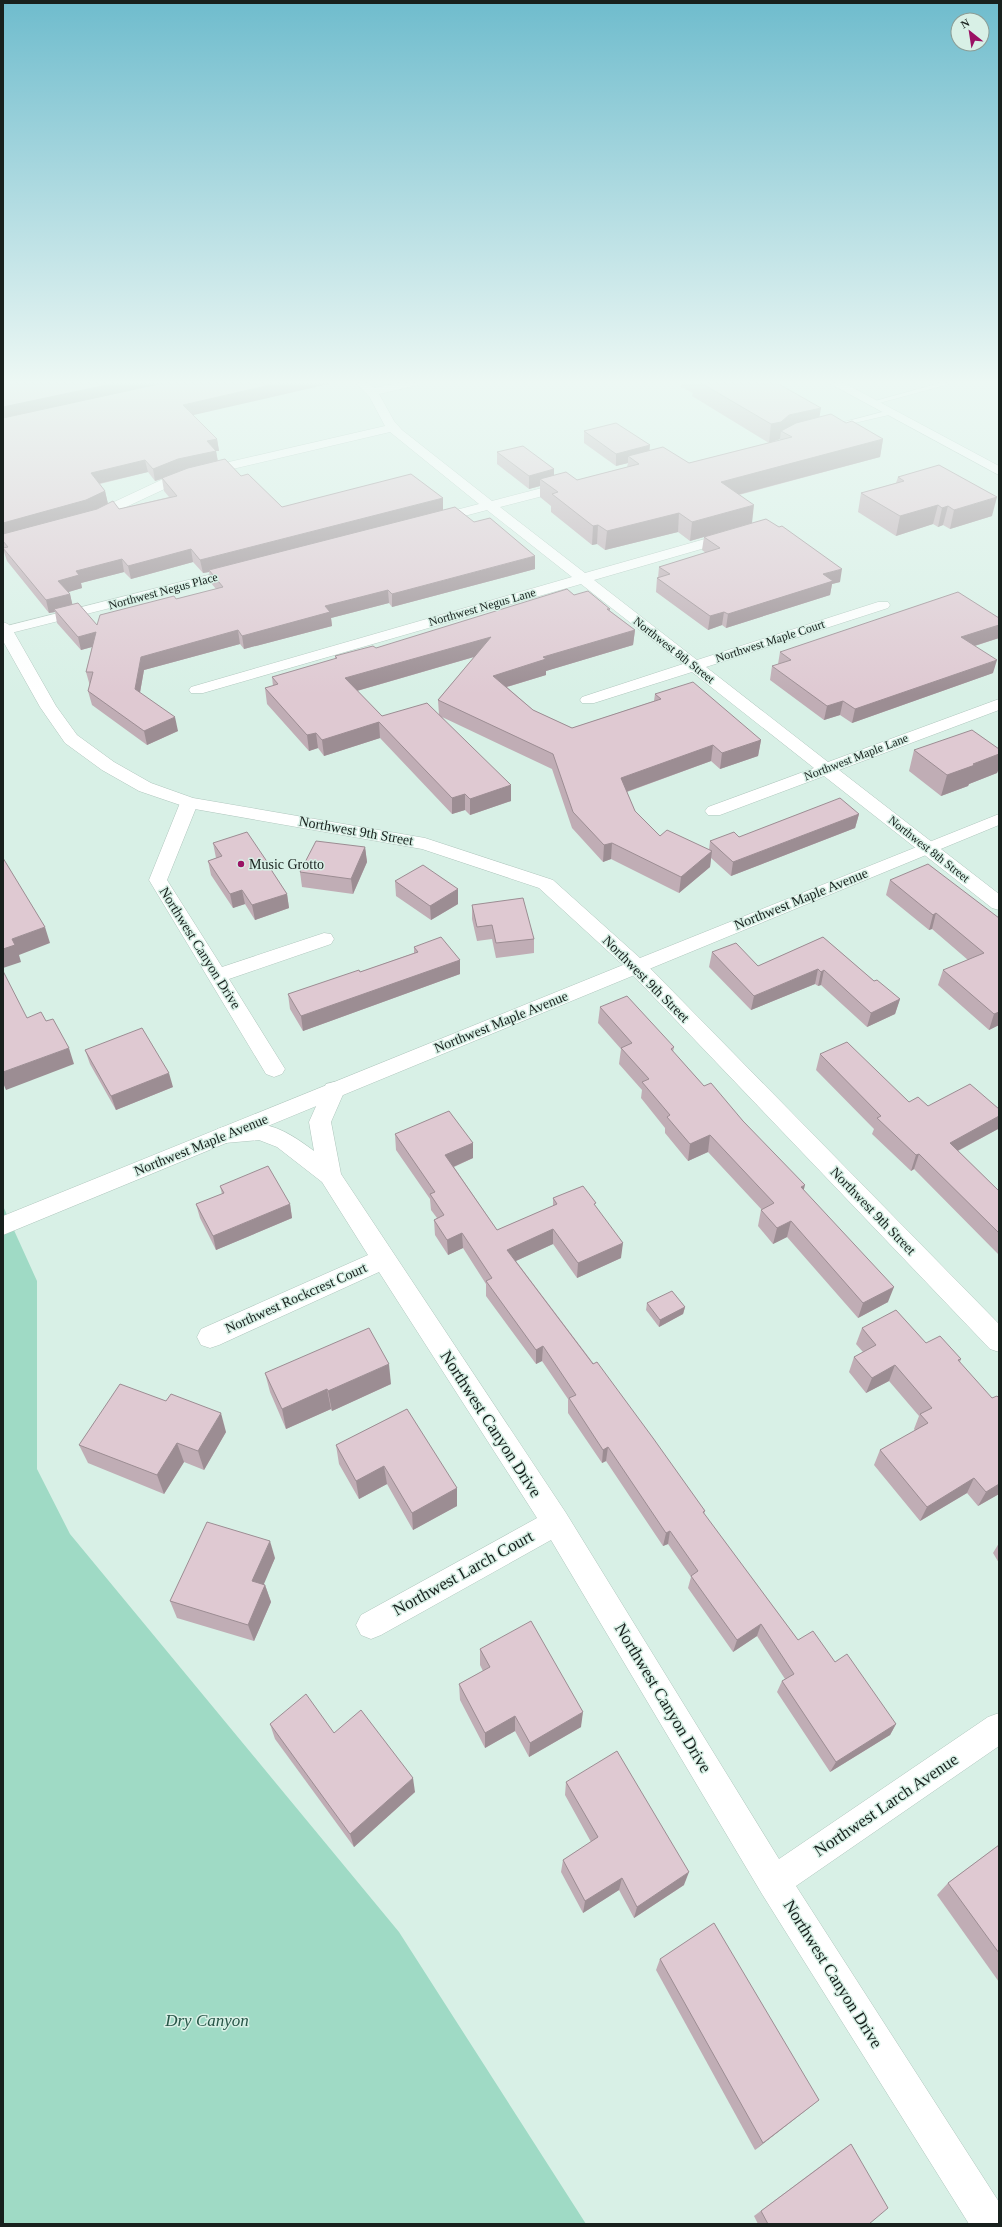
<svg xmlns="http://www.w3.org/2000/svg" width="1002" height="2227" viewBox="0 0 1002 2227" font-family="Georgia,serif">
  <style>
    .green { fill: #9fdac5 }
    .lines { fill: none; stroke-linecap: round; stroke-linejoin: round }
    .lane-casing { stroke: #afc6bd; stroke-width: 1 }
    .street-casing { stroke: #afc6bd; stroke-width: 1 }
    .secondary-casing { stroke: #afc6bd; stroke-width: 1 }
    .primary-casing { stroke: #afc6bd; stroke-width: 1 }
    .lane { fill: #fff; fill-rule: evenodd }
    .street { fill: #fff; fill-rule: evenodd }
    .secondary { fill: #fff; fill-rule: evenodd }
    .primary { fill: #fff; fill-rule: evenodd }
    .wall { fill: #c0adb5; fill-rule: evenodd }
    .shaded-wall { fill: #9c8d93 }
    .building { fill: #dfc9d2; stroke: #9c8d93 }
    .poi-dot { fill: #9a1264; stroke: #d8f0e6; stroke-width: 1.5 }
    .labels { text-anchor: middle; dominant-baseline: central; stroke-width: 3; stroke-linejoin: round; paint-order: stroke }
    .far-street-label { font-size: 12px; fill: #18201d; stroke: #d8f0e6 }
    .street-label { font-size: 14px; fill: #18201d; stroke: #d8f0e6 }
    .poi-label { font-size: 14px; fill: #18201d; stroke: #d8f0e6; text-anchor: start }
    .near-street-label { font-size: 17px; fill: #18201d; stroke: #d8f0e6 }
    .near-park-label { font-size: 17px; font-style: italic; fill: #275547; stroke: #d8f0e6 }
  </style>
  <rect width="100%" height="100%" fill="#d8f0e6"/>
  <polygon class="green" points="3,1206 37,1281 37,1469 70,1534 399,1932 586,2224 3,2224"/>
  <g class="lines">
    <defs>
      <g id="lane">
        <polygon points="940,383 953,383 872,405 868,403"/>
        <polygon points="890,410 894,412 893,414 833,428 829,426"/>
      </g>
      <g id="street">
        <polygon points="356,383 369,383 374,388 398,383 420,383 418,385 379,394 394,421 402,430 492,501 569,481 574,482 576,485 574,488 500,507 585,573 726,533 736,533 738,536 736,539 594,580 697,660 878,602 888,602 890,605 888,608 706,667 828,762 999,699 999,710 839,770 999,894 999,910 992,908 824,776 720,815 708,815 705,811 708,807 814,768 692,672 594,703 582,703 580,700 582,697 683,664 581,584 203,693 191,693 189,690 191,687 572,577 487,510 434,524 429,523 427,520 429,517 479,504 390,432 190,479 171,486 94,522 89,523 82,519 84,516 161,480 181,473 385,426 369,396"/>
        <polygon points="240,567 245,568 247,571 245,574 3,635 3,627"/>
        <polygon points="189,798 195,799 198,803 167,880 222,967 324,933 331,934 334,939 331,944 229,979 285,1069 282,1074 274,1077 266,1074 149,880 180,803 183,799"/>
        <polygon points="636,959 643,961 999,1324 999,1352 990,1349 629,971 626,966 629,961"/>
        <path d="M334 1082 342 1084 345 1090 331 1122 341 1174 566 1513 779 1859 988 1717 999 1713V1746L796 1886 999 2202V2224H969L762 1894 551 1540 381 1635 371 1639 361 1635 356 1625 361 1615 537 1518 379 1272 219 1345 210 1348 201 1345 197 1337 201 1329 368 1255 322 1182 277 1147 259 1140 225 1143 217 1141 214 1135 217 1129C259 1116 281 1126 314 1151L309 1122 326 1084Z"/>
      </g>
      <polygon id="secondary" points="3,622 8,624 11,627 56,706 77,735 114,762 151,783 193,798 425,838 553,880 640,958 999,814 999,825 3,1235 3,1216 623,965 539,888 422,849 189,808 139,791 102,770 65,743 40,707 3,641"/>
      <polygon id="primary" points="829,383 844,383 999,466 999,475"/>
    </defs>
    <use href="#lane" class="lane-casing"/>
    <use href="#street" class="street-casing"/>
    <use href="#secondary" class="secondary-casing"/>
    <use href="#primary" class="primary-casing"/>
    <use href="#lane" class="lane"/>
    <use href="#street" class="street"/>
    <use href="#secondary" class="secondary"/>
    <use href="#primary" class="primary"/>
  </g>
  <g class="wall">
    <path d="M3 383 193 415 217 439 219 451H216L218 461 241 476 282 507 443 510 535 569 392 607 389 603 331 618 332 626 244 649 240 644 144 670 140 693 178 731 147 745 92 705 88 691 90 686 86 672 92 647 81 650 57 623 55 612 49 613 7 561 3 549ZM148 472 155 481 162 479 164 491 169 497 119 509 108 504 105 491 100 484ZM193 562 203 573 209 572 211 583 216 589 176 599 97 625 72 604 70 594 68 592 82 588 81 583 124 572 131 579Z"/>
    <polygon points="682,383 777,383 820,417 846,423 883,439 880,457 739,495 752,523 840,582 832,584 830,595 726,628 722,625 708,630 656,592 657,578 658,578 659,567 706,553 702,550 704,537 690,541 678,532 605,550 597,544 592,545 551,512 551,506 540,497 540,486 529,489 497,464 497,452 554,475 577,480 627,467 628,463 616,466 584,443 584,431 689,463 780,440 780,439 769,443 692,396 693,393 681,387"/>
    <polygon points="898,477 992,516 950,529 943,525 938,527 933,524 896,536 858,512 861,493 896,483"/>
    <path d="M574 595 610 609V611L635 630 633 645 546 671V675L507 687 533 710 572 728 654 701 655 694 761 740 758 756 720 769 711 761 627 792 635 811 660 836 709 850 710 841 739 837 859 814 855 828 731 876 711 858 710 867 679 893 611 859 603 862 572 828 552 769 442 717 511 801 470 815 465 810 452 814 380 738 324 756 318 748 309 751 267 704 265 688 273 686 272 677 335 659V656L376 648ZM474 657 438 700 439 715 382 716 357 691Z"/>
    <polygon points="999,618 999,638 975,646 993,673 852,723 840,715 824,720 770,680 772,666 778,664 780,652"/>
    <polygon points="999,749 999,768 997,773 969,784 968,786 941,796 909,771 914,750"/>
    <polygon points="213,843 272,869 273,873 287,894 289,908 255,920 245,904 233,908 211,875 208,861 216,858"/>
    <polygon points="365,847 367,862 353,894 302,887 300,872"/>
    <polygon points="890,880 999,918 999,1025 989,1030 938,985 943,970 968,960 932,929 929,930 886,895"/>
    <polygon points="395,881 458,889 458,904 431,920 396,896"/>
    <polygon points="472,905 534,939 534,953 496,958 492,939 477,941 472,919"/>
    <polygon points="823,937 874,981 900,999 895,1014 867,1027 821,985 818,986 815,984 751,1010 709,967 712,952 758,966"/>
    <polygon points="414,947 460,960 460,974 303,1031 290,1009 288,994 360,972 414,953"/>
    <polygon points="600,1007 674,1047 673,1052 704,1086 743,1121 804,1190 888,1302 858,1318 787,1237 773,1244 758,1226 761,1210 762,1210 708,1152 688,1161 665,1133 665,1128 641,1098 642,1090 619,1064 621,1049 598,1023"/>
    <polygon points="85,1050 173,1087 116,1110 90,1064"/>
    <polygon points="820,1054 909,1102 928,1106 999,1109 999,1126 998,1129 958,1151 999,1191 999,1255 914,1169 911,1171 872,1134 874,1129 816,1070"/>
    <polygon points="395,1134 473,1143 473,1158 454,1167 497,1230 553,1206 553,1198 595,1206 621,1258 577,1278 553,1244 516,1261 705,1511 704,1514 798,1640 835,1662 896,1724 890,1735 830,1772 777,1692 782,1681 785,1679 757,1636 733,1652 688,1588 691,1577 668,1544 663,1546 606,1461 602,1463 568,1413 568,1399 542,1361 536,1364 486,1296 486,1284 463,1248 448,1255 435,1235 434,1220 437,1218 431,1210 430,1199 396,1150"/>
    <polygon points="220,1186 290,1204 292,1218 216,1250 200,1218 196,1204 222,1194"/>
    <polygon points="647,1303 685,1307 683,1314 659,1327 646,1310"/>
    <polygon points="862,1328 926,1343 961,1359 960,1362 999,1494 978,1506 967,1493 920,1521 874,1465 880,1450 915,1431 914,1429 919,1416 889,1381 866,1393 849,1372 854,1357 863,1352 856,1344"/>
    <polygon points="265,1373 391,1384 332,1411 331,1409 286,1429 270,1392"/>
    <polygon points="407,1409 457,1506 413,1530 387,1484 359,1499 339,1464 336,1445"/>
    <polygon points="226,1432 204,1470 184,1462 164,1494 88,1463 79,1445"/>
    <polygon points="999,1543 999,1563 993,1553"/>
    <polygon points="275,1558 263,1584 265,1585 271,1602 254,1641 177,1618 170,1601"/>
    <polygon points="480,1649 581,1727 529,1757 515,1731 485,1748 460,1700 459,1684 483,1671 480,1665"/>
    <polygon points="270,1724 334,1733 415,1792 354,1847 275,1739"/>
    <polygon points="566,1782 684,1885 634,1918 619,1890 583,1913 561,1872 563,1860 591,1842 565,1795"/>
    <polygon points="999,1845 999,1982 937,1895 948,1883"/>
    <polygon points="660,1959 819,2100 755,2150 656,1970"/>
    <polygon points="851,2144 869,2224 758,2224 754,2216 842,2150"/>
  </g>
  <g class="shaded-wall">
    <polygon points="116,383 175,383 3,419 3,407"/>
    <polygon points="279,383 333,383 185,417 183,405"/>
    <polygon points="821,408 818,426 781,431 780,439 769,443 771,424 789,415"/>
    <polygon points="217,439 219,451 216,451 218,463 180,472 155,481 153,469 207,441"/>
    <polygon points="883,439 880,457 718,500 721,482"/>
    <polygon points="650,445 649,457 628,456 628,463 616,466 616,454"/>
    <polygon points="145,460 148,472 93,485 91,473"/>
    <polygon points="554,469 554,482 540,479 540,486 529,489 529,476"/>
    <polygon points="105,491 108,504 88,513 3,536 3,523"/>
    <polygon points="997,497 992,516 950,529 954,510"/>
    <polygon points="443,498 443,511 209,570 209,572 203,573 200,560"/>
    <polygon points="754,505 752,523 690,541 692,522"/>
    <polygon points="938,505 933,524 896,536 900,516"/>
    <polygon points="948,506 943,525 938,527 942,508"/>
    <polygon points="679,513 678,532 605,550 607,531"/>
    <polygon points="598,525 597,544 592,545 593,526"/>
    <polygon points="191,549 193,562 131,579 128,566"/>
    <polygon points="535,556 535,569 392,607 392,594"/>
    <polygon points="122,559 124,572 81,583 82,588 62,594 58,581 76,571"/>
    <polygon points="842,569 840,582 832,584 830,595 726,628 728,614 823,574"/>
    <polygon points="388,590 389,603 331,618 332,626 244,649 242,636 325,606"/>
    <polygon points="70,594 73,607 54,609 55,612 49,613 46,600"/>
    <polygon points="724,612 722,625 708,630 710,616"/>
    <polygon points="999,625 999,638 958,651 961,637"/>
    <polygon points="238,630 240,644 144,670 138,703 135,689 141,657"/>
    <polygon points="635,630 633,645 546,671 546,675 493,691 493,676 543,657"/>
    <polygon points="96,632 99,645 81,650 78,637"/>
    <polygon points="491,637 491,652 346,694 345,678"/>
    <polygon points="997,660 993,673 852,723 855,709"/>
    <polygon points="843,701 840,715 824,720 827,706"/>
    <polygon points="175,717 178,731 147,745 144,731"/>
    <polygon points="379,722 380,738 324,756 322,740"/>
    <polygon points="316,733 318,748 309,751 307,735"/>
    <polygon points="761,740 758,756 720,769 722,753"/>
    <polygon points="713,745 711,761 620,794 621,778"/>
    <polygon points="999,754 999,768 997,773 969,784 968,786 941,796 947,775 973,764"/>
    <polygon points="511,785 511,801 470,815 470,799"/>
    <polygon points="465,794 465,810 452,814 452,798"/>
    <polygon points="859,814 855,828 731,876 733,862"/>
    <polygon points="612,843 611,859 603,862 604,845"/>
    <polygon points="365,847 367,862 353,894 351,879"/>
    <polygon points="712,851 710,867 679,893 681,877"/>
    <polygon points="458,889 458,904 431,920 430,906"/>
    <polygon points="242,890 245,904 233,908 230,894"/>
    <polygon points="287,894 289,908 255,920 252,905"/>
    <polygon points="936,913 932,929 929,930 933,915"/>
    <polygon points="45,927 50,943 19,955 21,962 3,968 3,949 12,939"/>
    <polygon points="460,960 460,974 303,1031 301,1016"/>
    <polygon points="818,969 815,984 751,1010 754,996"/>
    <polygon points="824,970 821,985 818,986 821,972"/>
    <polygon points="900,999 895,1014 867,1027 871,1013"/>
    <polygon points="999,1012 999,1025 989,1030 994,1014"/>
    <polygon points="69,1048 74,1064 6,1090 3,1083 3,1072"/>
    <polygon points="169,1073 173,1087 116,1110 111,1096"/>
    <polygon points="999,1116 999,1126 998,1129 944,1158 950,1143"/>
    <polygon points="710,1135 708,1152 688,1161 690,1144"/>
    <polygon points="473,1143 473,1158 446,1170 445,1155"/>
    <polygon points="919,1154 914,1169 911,1171 916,1155"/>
    <polygon points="805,1185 801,1201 801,1187"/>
    <polygon points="290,1204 292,1218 216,1250 213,1236"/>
    <polygon points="791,1221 787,1237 773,1244 777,1228"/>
    <polygon points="553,1229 553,1244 507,1265 507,1250"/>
    <polygon points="462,1233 463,1248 448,1255 447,1240"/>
    <polygon points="623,1243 621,1258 577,1278 578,1263"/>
    <polygon points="894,1287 888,1302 858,1318 863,1303"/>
    <polygon points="685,1307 683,1314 659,1327 660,1320"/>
    <polygon points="543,1346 542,1361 536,1364 536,1350"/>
    <polygon points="389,1364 391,1384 332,1411 328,1391"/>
    <polygon points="895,1365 889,1381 866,1393 872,1378"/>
    <polygon points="327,1389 331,1409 286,1429 282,1409"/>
    <polygon points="221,1413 226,1432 204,1470 198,1451"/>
    <polygon points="177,1443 184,1462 164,1494 157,1475"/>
    <polygon points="608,1447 606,1461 602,1463 603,1450"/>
    <polygon points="384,1466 387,1484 359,1499 356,1481"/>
    <polygon points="974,1478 967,1493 920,1521 927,1507"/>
    <polygon points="999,1484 999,1494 978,1506 986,1492"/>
    <polygon points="457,1488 457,1506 413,1530 412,1513"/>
    <polygon points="670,1531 668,1544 663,1546 666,1533"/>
    <polygon points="270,1541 275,1558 258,1598 252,1581"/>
    <polygon points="265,1585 271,1602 254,1641 248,1625"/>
    <polygon points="761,1624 757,1636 733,1652 737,1640"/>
    <polygon points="583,1712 581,1727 529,1757 530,1743"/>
    <polygon points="515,1716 515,1731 485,1748 485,1733"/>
    <polygon points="896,1724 890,1735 830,1772 836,1762"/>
    <polygon points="413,1778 415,1792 354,1847 350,1834"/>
    <polygon points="689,1872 684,1885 634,1918 637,1907"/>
    <polygon points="622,1878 619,1890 583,1913 585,1901"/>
    <polygon points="819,2100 810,2107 755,2150 763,2143"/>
  </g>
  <g class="building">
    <polygon points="3,383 116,383 3,407"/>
    <polygon points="163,383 279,383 183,405 217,439 207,441 216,451 178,459 153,469 145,460 91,473 105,491 86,500 3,523 3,418"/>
    <polygon points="701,383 777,383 821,408 789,415 781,422 771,424"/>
    <polygon points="831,414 846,423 852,421 883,439 721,482 754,505 692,522 679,513 607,531 598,525 593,526 552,494 558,492 540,479 566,472 577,480 639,464 628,456 663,447 689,463 792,437 781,431 796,423"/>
    <polygon points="616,423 650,445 616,454 584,431"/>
    <polygon points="523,446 554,469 529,476 497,452"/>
    <polygon points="225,459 241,476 248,474 282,507 411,474 443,498 200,560 191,549 128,566 122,559 76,571 79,575 58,581 70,594 46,600 3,548 8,547 3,541 3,534 97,509 113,501 119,509 177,496 162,478 188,468"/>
    <polygon points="939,465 997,497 954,510 948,506 942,508 938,505 900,516 861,493 904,481 898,477"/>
    <polygon points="455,507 474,522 490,518 535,556 392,594 388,590 325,606 330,612 242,636 238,630 141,657 135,689 175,717 144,731 88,691 93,672 86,672 96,632 78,637 54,609 78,603 97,625 100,615 174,596 176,599 223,587 209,570"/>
    <polygon points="766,519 779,527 782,526 842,569 823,574 833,581 728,614 724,612 710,616 657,578 670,574 659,567 720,548 704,537"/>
    <polygon points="567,589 574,595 588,591 610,609 607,609 635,630 543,657 546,659 493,676 533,710 572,728 661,699 655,694 693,682 761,740 722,753 713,745 621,778 635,811 660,836 667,830 712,851 681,877 612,843 604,845 573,812 553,754 438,700 491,637 345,678 382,716 427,703 511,785 470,799 465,794 452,798 379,722 322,740 316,733 307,735 265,688 278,684 272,677 337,658 335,656 373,646 376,648"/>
    <polygon points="958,592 999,618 999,625 961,637 997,660 855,709 843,701 827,706 772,666 791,660 780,652"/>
    <polygon points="972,730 999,749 999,754 973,764 975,765 947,775 914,750"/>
    <polygon points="840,798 859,814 733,862 710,841 734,832 739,837"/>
    <polygon points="247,832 272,869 270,868 287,894 252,905 242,890 230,894 208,861 222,856 213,843"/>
    <polygon points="316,841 365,847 351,879 300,872"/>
    <polygon points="3,858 45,927 12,939 15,945 3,949"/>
    <polygon points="928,864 999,918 999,1012 994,1014 943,970 984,953 936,913 933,915 890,880"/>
    <polygon points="423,865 458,889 430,906 395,881"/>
    <polygon points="523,898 534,939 496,943 492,925 477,927 472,905"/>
    <polygon points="441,937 460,960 301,1016 288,994 359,970 360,972 418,952 414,947"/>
    <polygon points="823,937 874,981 877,980 900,999 871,1013 824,970 821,972 818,969 754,996 712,952 736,943 758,966"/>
    <polygon points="3,971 27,1018 41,1012 46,1021 53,1019 69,1048 3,1072"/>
    <polygon points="627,996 674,1047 671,1049 704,1086 711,1083 743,1121 805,1185 801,1187 894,1287 863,1303 791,1221 777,1228 761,1210 774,1203 710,1135 690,1144 667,1117 670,1115 642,1082 649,1079 621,1048 632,1043 600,1007"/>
    <polygon points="142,1028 169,1073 111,1096 85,1050"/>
    <polygon points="847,1042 909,1102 918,1097 928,1106 970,1084 999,1109 999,1116 950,1143 999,1191 999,1233 919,1154 916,1155 877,1118 881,1116 820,1054"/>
    <polygon points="449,1111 473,1143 445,1155 497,1230 557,1204 553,1198 583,1186 596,1203 594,1204 623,1243 578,1263 553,1229 507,1250 593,1364 597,1362 653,1438 705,1511 703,1512 798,1640 813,1631 835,1662 847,1654 896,1724 836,1762 782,1681 794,1674 761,1624 737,1640 691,1576 698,1571 670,1531 666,1533 608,1447 603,1450 569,1398 576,1395 543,1346 536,1350 486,1281 492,1278 462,1233 447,1240 434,1220 444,1215 430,1194 435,1192 395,1134"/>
    <polygon points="268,1166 290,1204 213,1236 196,1204 224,1193 220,1186"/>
    <polygon points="672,1291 685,1307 660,1320 647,1303"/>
    <polygon points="896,1310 926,1343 940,1336 961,1359 958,1360 992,1398 997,1396 999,1398 999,1484 986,1492 974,1478 927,1507 880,1450 928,1423 920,1414 932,1408 895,1365 872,1378 854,1357 876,1345 862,1328"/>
    <polygon points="369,1328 389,1364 328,1391 327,1389 282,1409 265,1373"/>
    <polygon points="120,1384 166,1401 171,1394 221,1413 198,1451 177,1443 157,1475 79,1445"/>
    <polygon points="407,1409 457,1488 412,1513 384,1466 356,1481 336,1445"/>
    <polygon points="207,1522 270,1541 252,1581 265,1585 248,1625 170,1601"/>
    <polygon points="531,1621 583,1712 530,1743 515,1716 485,1733 459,1684 490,1667 480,1649"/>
    <polygon points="306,1694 334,1733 361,1710 413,1778 350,1834 270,1724"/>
    <polygon points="617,1751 689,1872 637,1907 622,1878 585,1901 563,1860 598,1837 566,1782"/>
    <polygon points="999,1845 999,1953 948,1883"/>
    <polygon points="714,1923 819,2100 763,2143 660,1959"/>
    <polygon points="851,2144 888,2208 869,2224 768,2224 761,2211"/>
  </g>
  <linearGradient id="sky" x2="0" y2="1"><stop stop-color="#6fbccd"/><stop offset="0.55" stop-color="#edf8f4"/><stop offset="1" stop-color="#edf8f4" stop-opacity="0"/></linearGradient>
  <rect width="1002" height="695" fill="url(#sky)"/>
  <circle class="poi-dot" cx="241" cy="864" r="4"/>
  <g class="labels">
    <g class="far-street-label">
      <text transform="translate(163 591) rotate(-15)">Northwest Negus Place</text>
      <text transform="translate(482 607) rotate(-16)">Northwest Negus Lane</text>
      <text transform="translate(770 641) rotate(-18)">Northwest Maple Court</text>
      <text transform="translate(674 650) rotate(38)">Northwest 8th Street</text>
      <text transform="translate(856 757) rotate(-21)">Northwest Maple Lane</text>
      <text transform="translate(929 849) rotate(38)">Northwest 8th Street</text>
    </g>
    <g class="street-label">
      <text transform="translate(356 831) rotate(10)">Northwest 9th Street</text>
      <text transform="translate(801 899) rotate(-22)">Northwest Maple Avenue</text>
      <text transform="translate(200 948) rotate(58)">Northwest Canyon Drive</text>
      <text transform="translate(646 979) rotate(45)">Northwest 9th Street</text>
      <text transform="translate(501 1022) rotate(-22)">Northwest Maple Avenue</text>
      <text transform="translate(201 1145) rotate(-22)">Northwest Maple Avenue</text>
      <text transform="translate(873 1211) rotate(46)">Northwest 9th Street</text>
      <text transform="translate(296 1298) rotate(-24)">Northwest Rockcrest Court</text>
    </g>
    <g class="poi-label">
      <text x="249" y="864">Music Grotto</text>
    </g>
    <g class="near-street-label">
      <text transform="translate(491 1424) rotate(57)">Northwest Canyon Drive</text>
      <text transform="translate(463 1573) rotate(-29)">Northwest Larch Court</text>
      <text transform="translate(663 1698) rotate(59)">Northwest Canyon Drive</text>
      <text transform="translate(886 1805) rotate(-34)">Northwest Larch Avenue</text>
      <text transform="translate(833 1974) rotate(58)">Northwest Canyon Drive</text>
    </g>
    <g class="near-park-label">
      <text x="207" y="2020">Dry Canyon</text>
    </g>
  </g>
  <rect width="1002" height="2227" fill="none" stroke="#18201d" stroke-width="8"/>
  <g transform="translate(970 32) rotate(330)"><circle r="19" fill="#d8f0e6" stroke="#8b9d96"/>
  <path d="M0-3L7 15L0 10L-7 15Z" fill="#9a1264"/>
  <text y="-6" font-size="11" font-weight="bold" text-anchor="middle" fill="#18201d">N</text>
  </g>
</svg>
